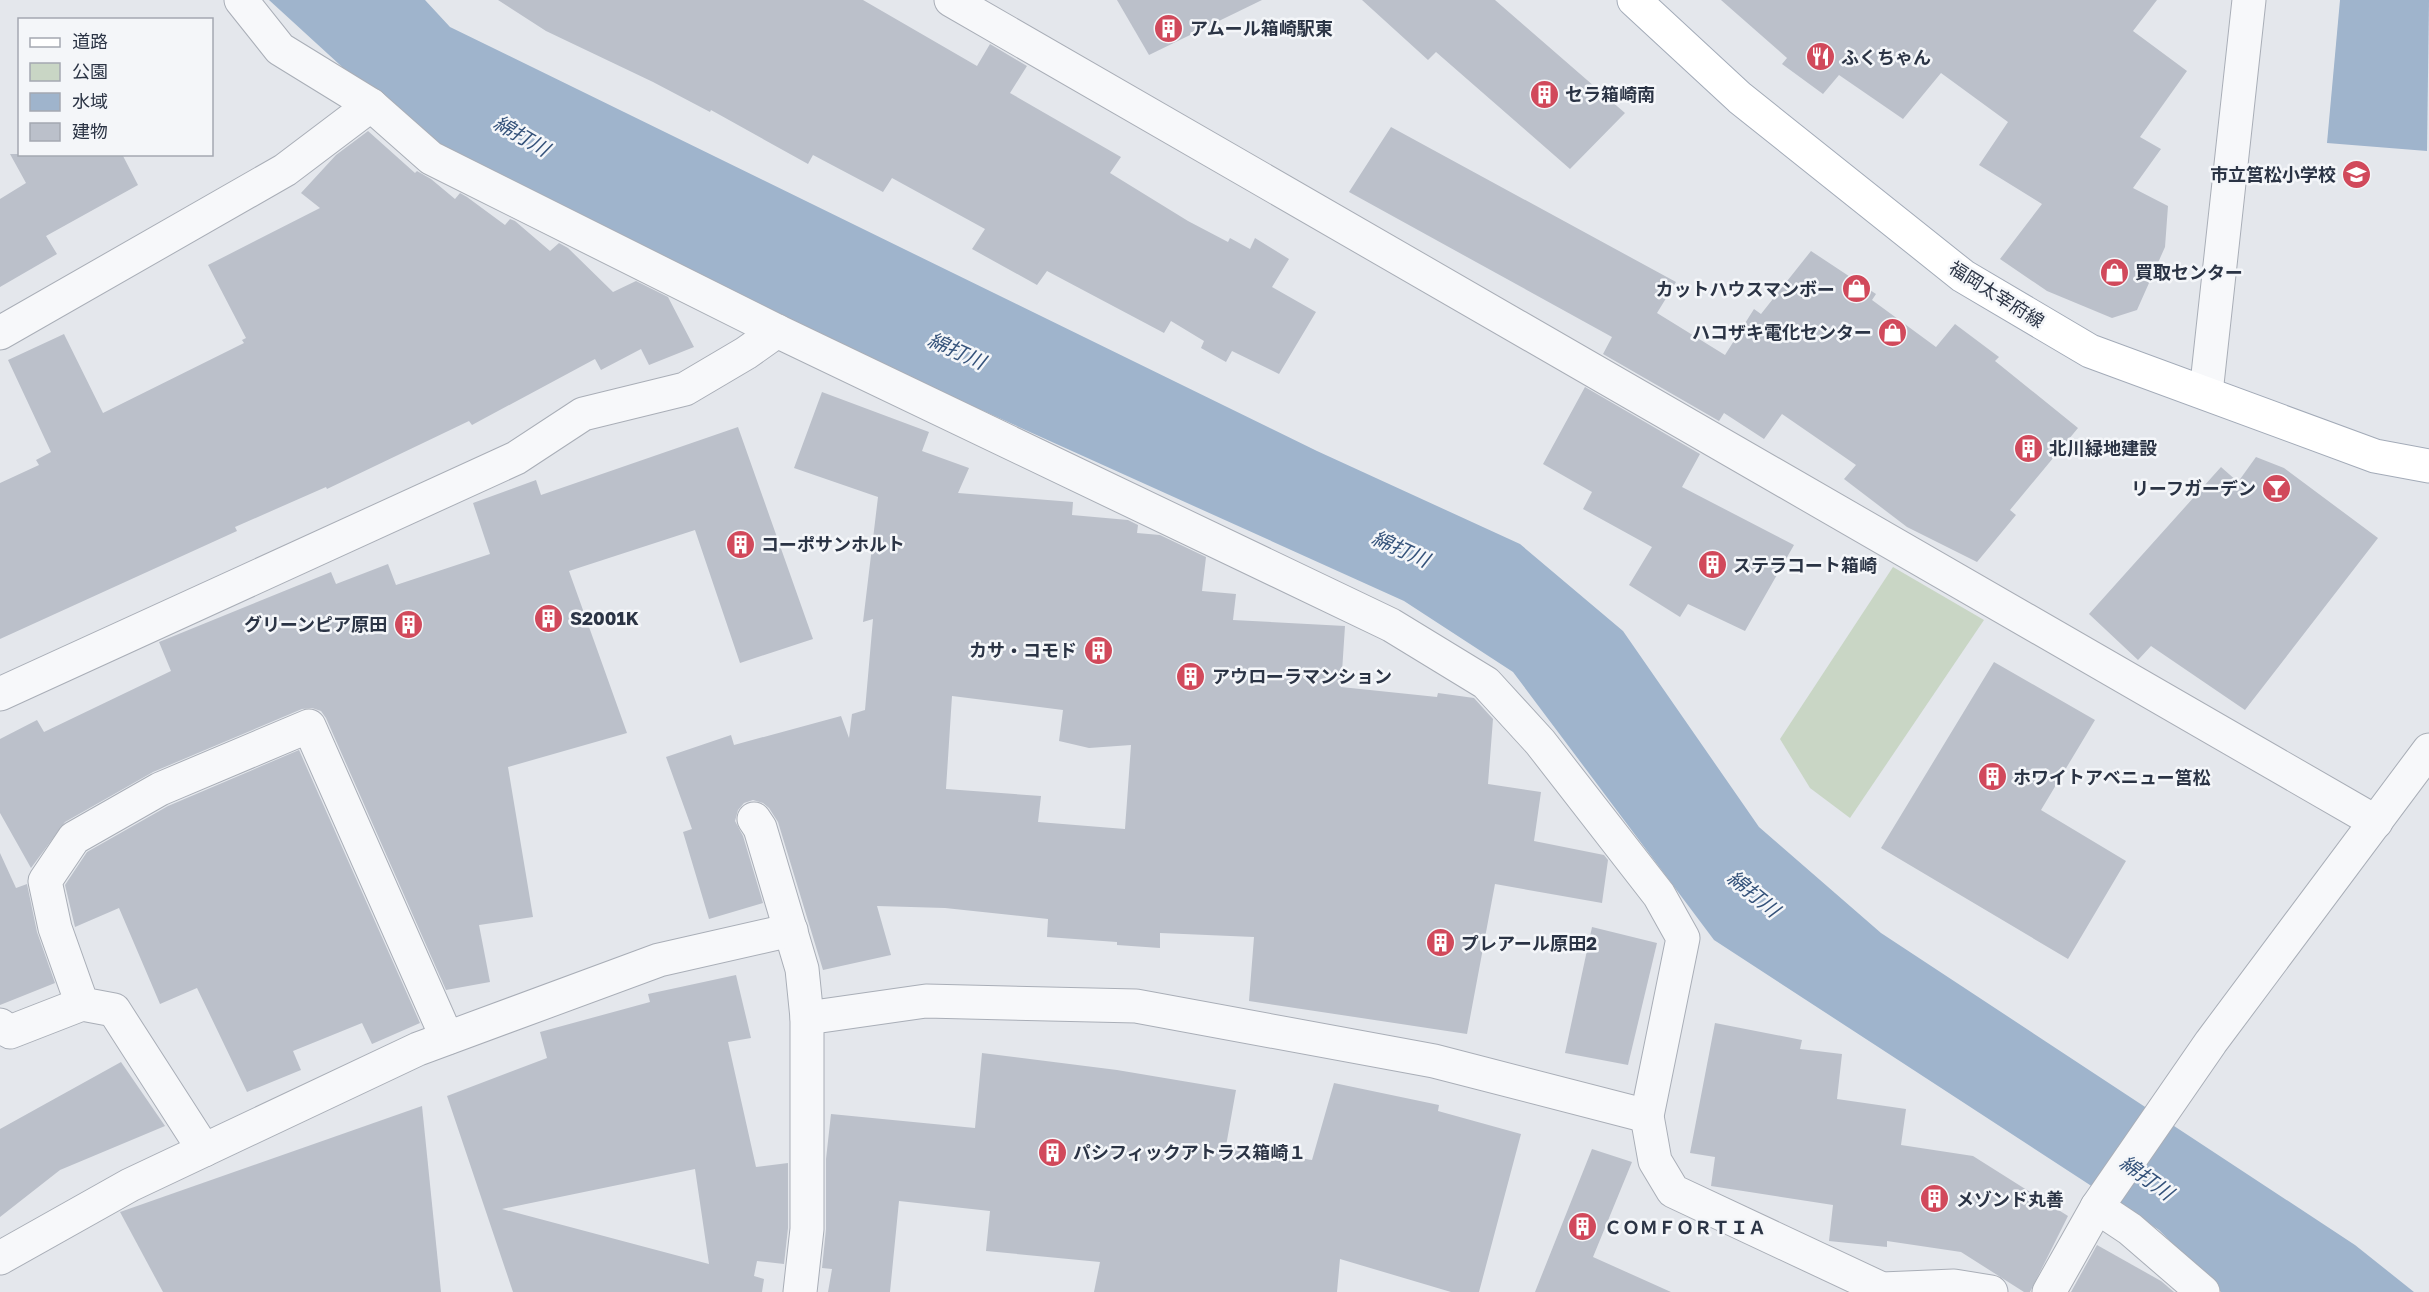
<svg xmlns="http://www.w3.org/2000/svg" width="2429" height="1292" viewBox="0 0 2429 1292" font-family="'Golos Text','Noto Sans JP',sans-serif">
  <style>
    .green { fill: #c9d6c5 }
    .water { fill: #9fb4cc }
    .building { fill: #bbc0ca; fill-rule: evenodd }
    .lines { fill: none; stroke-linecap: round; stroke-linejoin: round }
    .minor-casing { stroke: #a9aeb7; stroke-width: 35 }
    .tertiary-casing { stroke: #a9aeb7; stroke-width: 35 }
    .primary-casing { stroke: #a3abb8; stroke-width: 35 }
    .minor { stroke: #f7f8fa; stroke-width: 33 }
    .tertiary { stroke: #f7f8fa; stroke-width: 33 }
    .primary { stroke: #fff; stroke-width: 33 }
    .labels { text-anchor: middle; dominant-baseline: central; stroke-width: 5; stroke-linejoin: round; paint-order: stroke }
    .poi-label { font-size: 18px; font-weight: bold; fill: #2b3445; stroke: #f4f6f9; text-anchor: start }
    .street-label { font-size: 18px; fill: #2b3445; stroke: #f4f6f9 }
    .water-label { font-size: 20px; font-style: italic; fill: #34527a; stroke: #f4f6f9 }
  </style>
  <rect width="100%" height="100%" fill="#e4e7ec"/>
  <polygon class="green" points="1893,567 1984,620 1850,818 1810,788 1780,739"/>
  <g class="water">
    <polygon points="269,0 425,0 450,27 1317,451 1520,544 1623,631 1759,827 1881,933 2355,1245 2414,1292 2221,1292 2159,1230 1714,940 1513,672 1404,601 749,305 434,151"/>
    <polygon points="2340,0 2429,0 2427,151 2327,143"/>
  </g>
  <g class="building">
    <polygon points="498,0 863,0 977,66 990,44 1027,66 1010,93 1121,157 1110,173 1188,221 1228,242 1230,238 1250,249 1255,238 1289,259 1272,287 1316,312 1279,374 1232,351 1226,362 1201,348 1204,341 1171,321 1164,333 1047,271 1037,285 972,249 985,229 892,178 883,192 813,155 808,164 711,110 710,112 653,82 546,31"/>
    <polygon points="1117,0 1262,0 1149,55"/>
    <polygon points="1362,0 1495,0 1625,113 1570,169 1436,52 1428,60"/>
    <polygon points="1721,0 2157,0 2133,31 2187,71 2140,137 2161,149 2133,188 2168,206 2165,247 2137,310 2112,318 2047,291 2000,259 2042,204 1979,165 2008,122 1941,73 1903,119 1839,75 1823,94 1782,64 1787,58"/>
    <polygon points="1391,127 1676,282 1657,313 1725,355 1754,309 1761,314 1811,251 1876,294 1872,300 1936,347 1955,324 1999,357 1995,361 2078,428 2010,510 2016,515 1977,562 1907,527 1844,479 1856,465 1782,414 1764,439 1724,413 1719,421 1603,354 1612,337 1349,192"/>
    <polygon points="368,131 415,173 417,171 431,179 455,199 460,193 467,197 505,225 510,219 515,221 550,251 559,243 568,248 613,292 636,281 668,297 694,347 649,365 641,349 601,370 595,359 472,425 469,421 327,489 326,487 235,527 237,531 0,639 0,483 39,465 36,460 51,452 8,360 64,334 103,413 244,343 242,340 246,338 208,265 320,208 301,193 336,155"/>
    <polygon points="10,154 122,154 138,185 46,236 57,254 0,287 0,199 26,183"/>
    <polygon points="1585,387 1700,454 1682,487 1794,545 1745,631 1688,604 1680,617 1629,585 1652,547 1583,509 1592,492 1543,464"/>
    <path d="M822 392 929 432 922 451 969 468 958 493 1073 502 1072 515 1128 520 1138 525 1137 533 1160 535 1206 557 1202 591 1236 594 1233 620 1345 626 1341 687 1437 697 1438 693 1474 698 1493 719 1488 784 1541 792 1534 841 1604 855 1608 860 1602 903 1495 884 1467 1034 1249 1001 1254 937 1160 933V948L1117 945V942L1047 937 1048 919 945 908 877 906 891 955 823 970 778 822 769 808 763 803 753 800 744 803 738 810 735 821 743 836 763 903 709 919 683 832 692 829 666 757 731 735 734 745 841 716 849 738 852 714 865 710 873 619 863 622 878 497 794 468ZM952 696 1063 710 1059 741 1089 748 1131 745 1125 829 1038 822 1041 796 946 789Z"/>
    <polygon points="738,427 813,639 740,663 695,530 569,571 627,733 508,767 533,917 479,925 490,982 446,990 326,718 321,711 312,708 302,709 153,772 65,822 31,868 0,813 0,739 37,720 44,732 171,671 159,642 331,572 336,584 388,564 396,585 490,554 473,503 536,480 541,495"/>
    <polygon points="2256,457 2284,468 2378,538 2245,710 2151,646 2138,660 2089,614 2221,467 2238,482"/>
    <polygon points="1994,662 2095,720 2041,810 2126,861 2068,959 1881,848"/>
    <polygon points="299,750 420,1023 372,1044 362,1023 293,1051 301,1070 247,1092 197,988 160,1004 119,908 75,927 65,885 87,852 168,806"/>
    <polygon points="0,853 16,888 27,884 37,932 55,983 0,1005"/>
    <polygon points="1592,927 1657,943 1628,1065 1565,1053"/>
    <path d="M736 975 751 1038 728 1042 756 1167 788 1163V1228L784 1264 757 1261 754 1276 764 1279 762 1292H513L447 1096 547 1058 540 1032 650 1002 648 994ZM695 1169 709 1264 502 1209Z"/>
    <polygon points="1715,1023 1802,1040 1800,1049 1842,1054 1837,1099 1906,1109 1901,1145 1973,1156 2068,1216 2030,1292 2024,1292 1961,1252 1887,1241 1887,1247 1829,1241 1833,1205 1711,1186 1715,1157 1690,1153"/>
    <polygon points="982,1053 1117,1070 1236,1090 1226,1146 1312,1160 1334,1083 1439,1105 1438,1111 1521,1134 1479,1292 1451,1292 1340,1259 1337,1292 1094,1292 1100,1262 986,1251 990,1211 899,1201 890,1292 828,1292 832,1269 822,1268 826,1229 826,1159 831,1114 975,1128"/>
    <polygon points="121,1062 165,1126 60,1170 0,1217 0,1129"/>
    <polygon points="422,1106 441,1292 163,1292 120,1212"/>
    <polygon points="1592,1149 1632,1162 1593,1257 1671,1292 1535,1292"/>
    <polygon points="2097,1245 2161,1281 2174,1292 2071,1292"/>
  </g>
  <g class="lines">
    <defs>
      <g id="minor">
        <polyline points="241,0 280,49 371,105 431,158 777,331 1391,625 1486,683 1540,742 1659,895 1683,938 1647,1116 1655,1161 1673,1191 1882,1289 1954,1286 1991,1292"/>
        <polyline points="951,0 2376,822"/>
        <polyline points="0,333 285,170 371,105"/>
        <polyline points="0,694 516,458 583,414 685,389 746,353 777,331"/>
        <polyline points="754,819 760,828 802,969 807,1018"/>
        <polyline points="0,1025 10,1032 82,1004"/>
        <polyline points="204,1150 114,1010 82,1004 55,928 45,881 74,838 160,789 309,726 447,1038"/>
        <polyline points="2097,1207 2130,1229 2203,1292"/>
        <polyline points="0,1258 130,1185 418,1049 659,960 791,930"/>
        <polyline points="800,1292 807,1229 807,1018 926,1001 1136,1006 1434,1061 1647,1116"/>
        <polyline points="2049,1292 2097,1207 2211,1042 2429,750"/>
      </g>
      <polyline id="tertiary" points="2206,393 2249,0"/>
      <polyline id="primary" points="1634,0 1740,98 1963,276 2090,351 2375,456 2429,466"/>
    </defs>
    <use href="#minor" class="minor-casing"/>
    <use href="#tertiary" class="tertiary-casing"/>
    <use href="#primary" class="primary-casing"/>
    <use href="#minor" class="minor"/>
    <use href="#tertiary" class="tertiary"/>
    <use href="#primary" class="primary"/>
  </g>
  <defs>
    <symbol id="building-disc" viewBox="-11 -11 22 22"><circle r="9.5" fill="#d1495b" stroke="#f4f6f9"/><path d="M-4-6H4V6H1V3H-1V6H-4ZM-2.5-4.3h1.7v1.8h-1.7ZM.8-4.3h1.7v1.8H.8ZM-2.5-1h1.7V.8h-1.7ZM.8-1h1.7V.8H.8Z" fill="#fff"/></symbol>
    <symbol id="restaurant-disc" viewBox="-11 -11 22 22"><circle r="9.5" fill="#d1495b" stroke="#f4f6f9"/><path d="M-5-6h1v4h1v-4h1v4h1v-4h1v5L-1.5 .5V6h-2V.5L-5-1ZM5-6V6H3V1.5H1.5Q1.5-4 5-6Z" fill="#fff"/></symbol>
    <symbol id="school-disc" viewBox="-11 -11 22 22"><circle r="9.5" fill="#d1495b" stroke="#f4f6f9"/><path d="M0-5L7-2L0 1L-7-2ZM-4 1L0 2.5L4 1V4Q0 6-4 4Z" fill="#fff"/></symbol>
    <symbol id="shop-disc" viewBox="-11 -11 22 22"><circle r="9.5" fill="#d1495b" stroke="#f4f6f9"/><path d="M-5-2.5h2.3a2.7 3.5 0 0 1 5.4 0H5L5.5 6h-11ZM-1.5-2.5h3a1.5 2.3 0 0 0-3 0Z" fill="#fff"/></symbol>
    <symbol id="bar-disc" viewBox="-11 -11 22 22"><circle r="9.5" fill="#d1495b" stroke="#f4f6f9"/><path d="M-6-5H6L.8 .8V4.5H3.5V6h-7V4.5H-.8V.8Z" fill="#fff"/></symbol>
  </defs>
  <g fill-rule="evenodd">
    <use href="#building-disc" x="1152" y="12" width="33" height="33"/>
    <use href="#restaurant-disc" x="1804" y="40" width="33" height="33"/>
    <use href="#building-disc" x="1528" y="78" width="33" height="33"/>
    <use href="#school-disc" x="2340" y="158" width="33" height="33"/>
    <use href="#shop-disc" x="2098" y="256" width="33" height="33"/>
    <use href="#shop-disc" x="1840" y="272" width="33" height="33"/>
    <use href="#shop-disc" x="1876" y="316" width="33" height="33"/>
    <use href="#building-disc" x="2012" y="432" width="33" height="33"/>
    <use href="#bar-disc" x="2260" y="472" width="33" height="33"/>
    <use href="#building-disc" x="724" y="528" width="33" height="33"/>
    <use href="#building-disc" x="1696" y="548" width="33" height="33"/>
    <use href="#building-disc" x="532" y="602" width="33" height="33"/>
    <use href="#building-disc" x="392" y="608" width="33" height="33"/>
    <use href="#building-disc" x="1082" y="634" width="33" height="33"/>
    <use href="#building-disc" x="1174" y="660" width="33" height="33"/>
    <use href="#building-disc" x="1976" y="760" width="33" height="33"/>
    <use href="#building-disc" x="1424" y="926" width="33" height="33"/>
    <use href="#building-disc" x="1036" y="1136" width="33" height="33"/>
    <use href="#building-disc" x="1918" y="1182" width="33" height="33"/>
    <use href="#building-disc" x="1566" y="1210" width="33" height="33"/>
  </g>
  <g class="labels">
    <g class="poi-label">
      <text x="1190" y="28">アムール箱崎駅東</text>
      <text x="1841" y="57">ふくちゃん</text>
      <text x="1565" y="94">セラ箱崎南</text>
      <text x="2336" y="174" text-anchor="end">市立筥松小学校</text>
      <text x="2135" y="272">買取センター</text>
      <text x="1835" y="289" text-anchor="end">カットハウスマンボー</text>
      <text x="1872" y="332" text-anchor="end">ハコザキ電化センター</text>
      <text x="2049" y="448">北川緑地建設</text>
      <text x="2256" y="488" text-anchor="end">リーフガーデン</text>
      <text x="761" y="544">コーポサンホルト</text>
      <text x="1733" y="565">ステラコート箱崎</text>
      <text x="570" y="618">S2001K</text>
      <text x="387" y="624" text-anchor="end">グリーンピア原田</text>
      <text x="1077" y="650" text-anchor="end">カサ・コモド</text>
      <text x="1212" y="676">アウローラマンション</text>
      <text x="2013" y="777">ホワイトアベニュー筥松</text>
      <text x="1461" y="943">プレアール原田2</text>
      <text x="1073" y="1152">パシフィックアトラス箱崎１</text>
      <text x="1956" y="1199">メゾンド丸善</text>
      <text x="1604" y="1227">ＣＯＭＦＯＲＴＩＡ</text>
    </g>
    <g class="street-label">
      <text transform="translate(1997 294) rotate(32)">福岡太宰府線</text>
    </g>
    <g class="water-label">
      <text transform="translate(522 135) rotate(30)">綿打川</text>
      <text transform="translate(957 350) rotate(24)">綿打川</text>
      <text transform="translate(1401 548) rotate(24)">綿打川</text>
      <text transform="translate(1754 893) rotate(39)">綿打川</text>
      <text transform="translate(2147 1177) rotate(36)">綿打川</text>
    </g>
  </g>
  <rect x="18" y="18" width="195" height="138" fill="#f4f6f9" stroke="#a4a8b1" stroke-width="1.5"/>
  <rect x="30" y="38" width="30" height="9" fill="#ffffff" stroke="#a4a8b1" stroke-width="1.5"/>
  <text x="72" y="48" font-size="18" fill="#2b3445">道路</text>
  <rect x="30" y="63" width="30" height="18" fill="#c9d6c5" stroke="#a4a8b1" stroke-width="1.5"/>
  <text x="72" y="78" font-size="18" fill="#2b3445">公園</text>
  <rect x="30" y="93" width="30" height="18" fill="#9fb4cc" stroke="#a4a8b1" stroke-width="1.5"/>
  <text x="72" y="108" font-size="18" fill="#2b3445">水域</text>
  <rect x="30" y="123" width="30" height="18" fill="#bbc0ca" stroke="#a4a8b1" stroke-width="1.5"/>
  <text x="72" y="138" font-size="18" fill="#2b3445">建物</text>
</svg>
